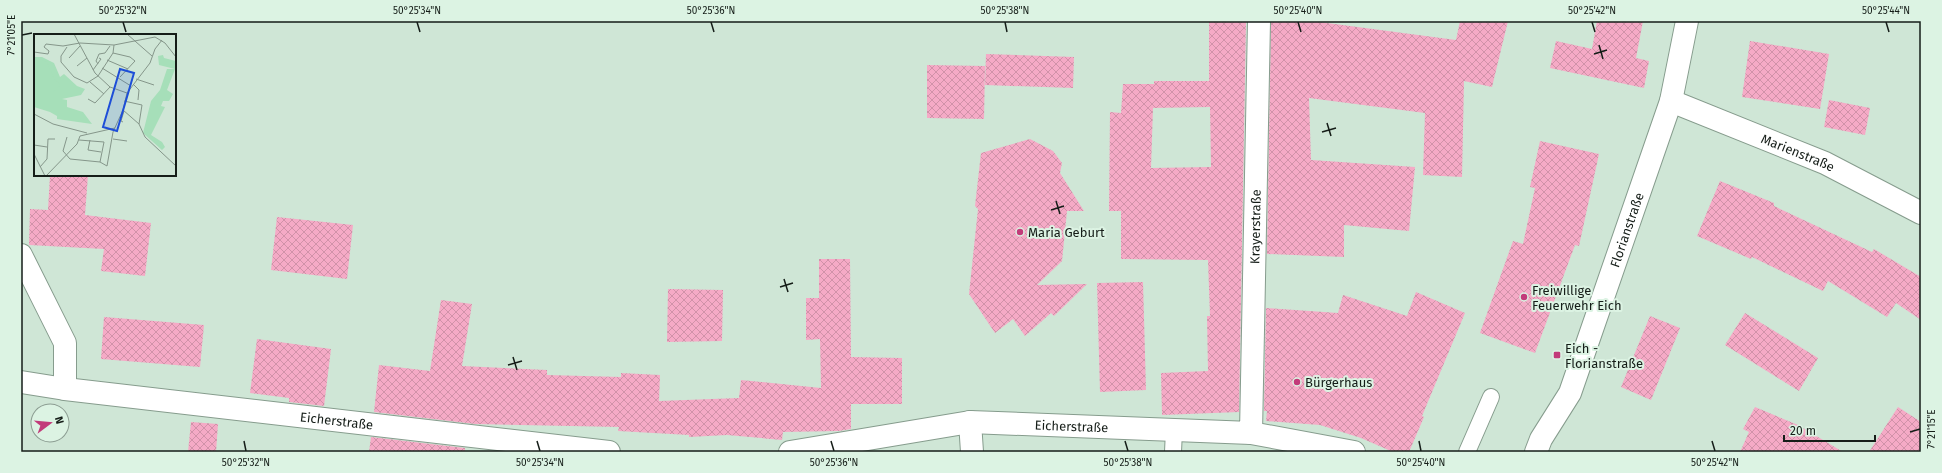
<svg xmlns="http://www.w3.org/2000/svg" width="1942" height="473" viewBox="0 0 1942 473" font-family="'Fira Sans',sans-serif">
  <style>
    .building { fill: url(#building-cross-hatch); fill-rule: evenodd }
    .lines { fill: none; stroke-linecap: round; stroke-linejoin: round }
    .service-casing { stroke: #869c8d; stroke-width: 18 }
    .minor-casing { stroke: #869c8d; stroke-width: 24 }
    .tertiary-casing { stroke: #869c8d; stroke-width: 24 }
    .service { stroke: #fff; stroke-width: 16 }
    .minor { stroke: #fff; stroke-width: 22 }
    .tertiary { stroke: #fff; stroke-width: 22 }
    .ticks { fill: none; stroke: #151d18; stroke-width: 1.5 }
    .poi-dot { fill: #c23b7a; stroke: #dcf3e3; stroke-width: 1.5 }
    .labels { text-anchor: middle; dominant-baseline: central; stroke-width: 4; stroke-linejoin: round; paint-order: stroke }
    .street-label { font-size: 13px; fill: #151d18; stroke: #dcf3e3 }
    .poi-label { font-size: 13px; fill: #151d18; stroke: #dcf3e3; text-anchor: start }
    .inset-road { fill: none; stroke: #85968a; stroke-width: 1 }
    .view { fill: #1d4ed8; fill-opacity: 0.15; stroke: #1d4ed8; stroke-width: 2 }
    .inset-edge { fill: none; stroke: #151d18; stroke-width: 2 }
    .neatline { fill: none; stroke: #151d18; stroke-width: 1.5 }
    .ticks-label { font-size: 10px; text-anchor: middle; fill: #151d18 }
  </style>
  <defs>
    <pattern id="building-cross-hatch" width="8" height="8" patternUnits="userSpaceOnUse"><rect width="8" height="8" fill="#f5aac6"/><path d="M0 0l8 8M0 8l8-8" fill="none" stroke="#d192a9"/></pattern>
  </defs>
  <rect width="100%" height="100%" fill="#cfe6d6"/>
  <g class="building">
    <path d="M1209 21H1246L1239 412 1162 415 1161 373 1208 371 1207 316H1210L1208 260 1121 259V211H1109L1110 112 1121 113 1123 84H1154V81H1209ZM1210 107 1211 167 1151 168 1153 108Z"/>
    <polygon points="1271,21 1312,21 1456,40 1460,21 1508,21 1492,87 1464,81 1462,177 1423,175 1425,113 1309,98 1311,160 1415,167 1409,231 1344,225 1344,257 1267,254"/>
    <polygon points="1597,21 1643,21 1636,58 1649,61 1644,88 1550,68 1556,41 1592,49"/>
    <polygon points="1750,41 1829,54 1820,109 1742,97"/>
    <polygon points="986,54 1074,57 1073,88 985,85"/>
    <polygon points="927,65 985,66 984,119 927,118"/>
    <polygon points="1829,100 1870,108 1865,135 1824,127"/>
    <polygon points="1030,139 1053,151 1062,163 1060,173 1084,211 1067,211 1062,261 1037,285 1087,284 1054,316 1051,313 1025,336 1013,319 995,333 969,294 978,209 975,206 981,153"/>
    <polygon points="1540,141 1599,154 1579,246 1575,245 1535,353 1480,333 1513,241 1523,244 1535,188 1530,187"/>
    <polygon points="50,175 88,175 85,215 151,223 145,276 101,271 104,249 29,245 30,209 48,210"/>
    <polygon points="1720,181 1774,203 1774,206 1872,252 1874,249 1921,277 1921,320 1896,303 1887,317 1828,281 1823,291 1752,257 1751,259 1697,236"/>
    <polygon points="277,217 353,225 347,279 271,270"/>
    <polygon points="819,259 850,259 851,357 902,358 902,404 851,404 851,429 839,431 783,432 782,440 727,435 689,437 689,435 618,431 619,427 475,424 374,412 379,365 430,371 441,300 472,304 462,366 547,370 547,375 621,377 621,373 660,375 659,401 739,398 741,380 821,388 820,339 806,340 806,298 819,298"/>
    <polygon points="1143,282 1146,390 1100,392 1097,283"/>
    <polygon points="668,289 723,290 722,341 667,342"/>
    <polygon points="1416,292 1465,313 1422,416 1424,417 1409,452 1393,452 1361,438 1320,425 1266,421 1267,411 1264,411 1266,308 1338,313 1343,295 1407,316"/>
    <polygon points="1745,313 1818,358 1799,391 1725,345"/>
    <polygon points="1650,316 1680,328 1651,400 1621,387"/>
    <polygon points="104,317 204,325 200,367 101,359"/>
    <polygon points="257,339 331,349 324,406 289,402 289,398 250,393"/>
    <polygon points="1755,407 1798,425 1843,452 1740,452 1749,432 1743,429"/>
    <polygon points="1898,407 1921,422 1921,452 1869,452"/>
    <polygon points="191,422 218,424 216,452 188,452"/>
    <polygon points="371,437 465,448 465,452 369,452"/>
  </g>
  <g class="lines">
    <defs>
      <g id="service">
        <polyline points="1173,452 1174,430"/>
        <polyline points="1467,452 1491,397"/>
      </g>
      <g id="minor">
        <path id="s1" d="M1671 101 1825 163 1921 213"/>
        <polyline points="21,255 65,343 65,389"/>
        <path id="s2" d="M21 382 65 389 609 452"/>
        <polyline points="970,422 972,452"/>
        <polyline points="1251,433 1354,452"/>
        <path id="s3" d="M1536 452 1541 439 1570 393 1671 101 1687 21"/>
      </g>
      <g id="tertiary">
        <path id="s4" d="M790 452 970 422 1251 433 1259 21"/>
      </g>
    </defs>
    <use href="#service" class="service-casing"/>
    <use href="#minor" class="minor-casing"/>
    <use href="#tertiary" class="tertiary-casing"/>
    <use href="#service" class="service"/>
    <use href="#minor" class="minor"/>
    <use href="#tertiary" class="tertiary"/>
  </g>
  <path class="ticks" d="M123 22 126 32M417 22 420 32M711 22 714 32M1005 22 1007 32M1298 22 1301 32M1592 22 1595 32M1886 22 1889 32M22 35 32 33M1599 45 1603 59M1594 54 1607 50M1327 123 1331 136M1322 132 1336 128M1056 201 1060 214M1051 210 1064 206M784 279 788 292M780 287 793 283M513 357 517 370M508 365 522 361M1910 432 1920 429M244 441 246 451M537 441 540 451M831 441 834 451M1125 441 1128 451M1419 441 1421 451M1712 441 1715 451"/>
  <g class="poi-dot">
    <circle cx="1020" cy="232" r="4"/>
    <circle cx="1524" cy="297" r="4"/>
    <rect x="1553" y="351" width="8" height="8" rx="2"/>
    <circle cx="1297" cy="382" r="4"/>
  </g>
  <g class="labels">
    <g class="street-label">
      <text stroke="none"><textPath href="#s1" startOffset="137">Marienstraße</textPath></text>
      <text stroke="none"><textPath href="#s4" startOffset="670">Krayerstraße</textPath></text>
      <text stroke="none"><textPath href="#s3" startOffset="241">Florianstraße</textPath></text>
      <text stroke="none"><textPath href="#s2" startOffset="318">Eicherstraße</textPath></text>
      <text stroke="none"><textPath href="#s4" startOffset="284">Eicherstraße</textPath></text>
    </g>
    <g class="poi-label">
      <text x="1028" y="232">Maria Geburt</text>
      <text x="1532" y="290">Freiwillige<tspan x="1532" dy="15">Feuerwehr Eich</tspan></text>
      <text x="1565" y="348">Eich -<tspan x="1565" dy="15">Florianstraße</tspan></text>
      <text x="1305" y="382">Bürgerhaus</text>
    </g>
  </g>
  <g transform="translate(34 34)">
    <rect width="142" height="142" fill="#cfe6d6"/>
    <path d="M129 21 130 24 142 27 141 35 125 31 124 22Z" fill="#a6dfb9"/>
    <path d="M1 19V23H8L20 29 26 43 30 40 43 52 51 55 47 61 28 65 33 66V73L49 78 58 90 23 85V82L16 78 0 73ZM133 35H141L133 56 139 60 135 67H129L127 72 131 73 117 101 128 108 131 113 128 116 109 99 117 67 126 56Z" fill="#a6dfb9"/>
    <path d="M0 23 13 28 20 45 27 51 19 58H0Z" fill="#a6dfb9"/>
    <path class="inset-road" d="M40 0 61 39 76 53 93 59M93 0 118 22M33 13 27 22V28L40 43 53 49 64 42 79 19 80 11M0 18 14 20 15 17 10 13 12 10 29 12 46 9 80 11 121 3 131 9 142 23M79 19 96 23 101 27 86 43M35 24 46 12M73 26 94 35M64 30 62 27 65 20 71 19 76 12M43 32 53 24M68 34 97 52M59 36 67 25 65 24M102 45 120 51M56 48 70 60M99 50 105 56 104 66M54 65 61 69 76 53M90 67 108 71 105 90M89 76 105 90 111 103 142 132M0 80 19 90 53 99M89 88 87 87 90 77M33 103 29 117 36 125 66 128 73 132 79 98 89 76 93 59 116 29 121 15 128 6M79 105 93 107M45 106 70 108 66 128M56 106 54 116 67 118M0 111 13 113M0 120 11 142M6 133 13 125 14 105H21M12 142 43 110 46 102 81 94"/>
    <path class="view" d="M86 35 100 39 83 97 69 93Z"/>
    <rect width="142" height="142" class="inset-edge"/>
  </g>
  <rect width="1942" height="473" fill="none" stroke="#dcf3e3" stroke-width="44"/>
  <g transform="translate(50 423) rotate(74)"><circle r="19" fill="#dcf3e3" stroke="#8c9d92"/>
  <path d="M0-3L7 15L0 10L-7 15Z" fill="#c23b7a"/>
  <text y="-6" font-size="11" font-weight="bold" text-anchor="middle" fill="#151d18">N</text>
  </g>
  <path d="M1784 435v6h91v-6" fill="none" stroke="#151d18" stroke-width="2"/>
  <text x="1790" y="435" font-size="12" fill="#151d18" stroke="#dcf3e3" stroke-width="3" paint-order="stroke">20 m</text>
  <rect x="22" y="22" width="1898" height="429" class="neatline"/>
  <g class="ticks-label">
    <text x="123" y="14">50°25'32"N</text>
    <text x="417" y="14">50°25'34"N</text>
    <text x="711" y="14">50°25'36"N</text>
    <text x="1005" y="14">50°25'38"N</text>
    <text x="1298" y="14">50°25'40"N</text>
    <text x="1592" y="14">50°25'42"N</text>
    <text x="1886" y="14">50°25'44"N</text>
    <text transform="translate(11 35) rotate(-90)" y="4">7°21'05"E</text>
    <text transform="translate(1931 429) rotate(-90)" y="4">7°21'15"E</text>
    <text x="246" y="466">50°25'32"N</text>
    <text x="540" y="466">50°25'34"N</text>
    <text x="834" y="466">50°25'36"N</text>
    <text x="1128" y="466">50°25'38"N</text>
    <text x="1421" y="466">50°25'40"N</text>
    <text x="1715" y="466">50°25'42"N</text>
  </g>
</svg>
